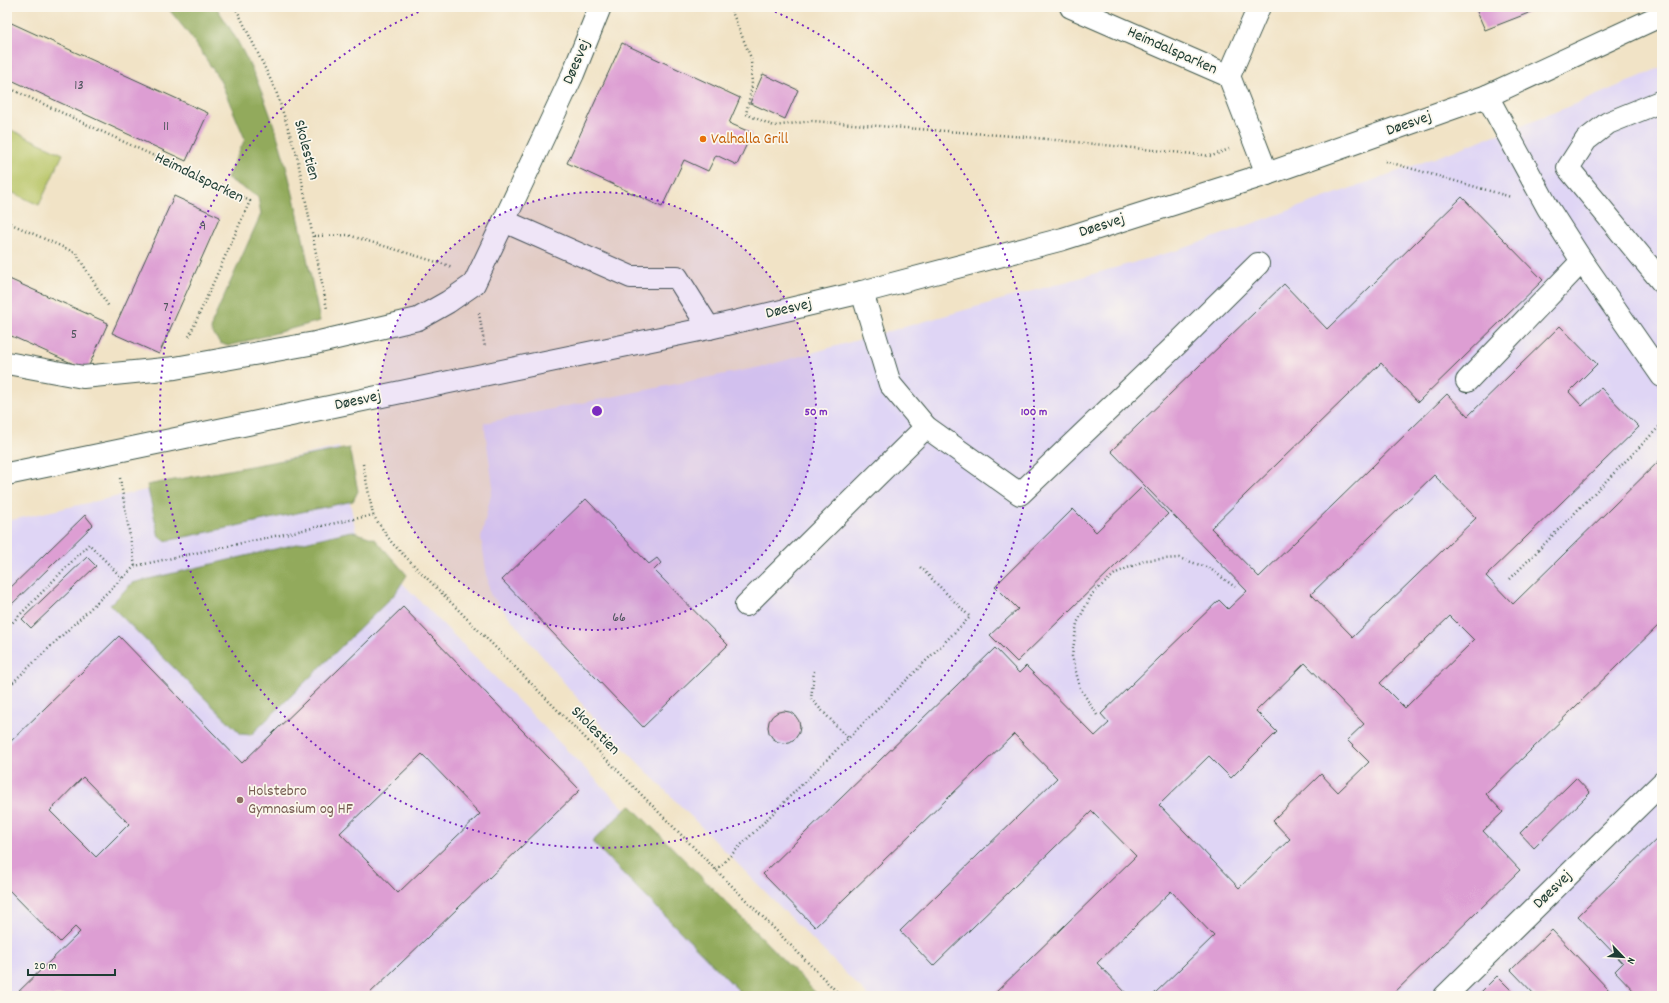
<svg xmlns="http://www.w3.org/2000/svg" width="1669" height="1003" viewBox="0 0 1669 1003" font-family="Dekko,sans-serif">
  <style>
    .built { fill: #dfd5f5 }
    .green { fill: #b8c566; stroke: #6c814d }
    .forest { fill: #92aa5b; stroke: #587448 }
    .building { fill: #dd9ed3; fill-rule: evenodd }
    .lines { fill: none; stroke-linecap: round; stroke-linejoin: round }
    .minor-casing { stroke: #3e564a; stroke-width: 24 }
    .path { stroke: #3e564a; stroke-width: 2.5; stroke-dasharray: 1 3; stroke-linecap: butt }
    .minor { stroke: #fff; stroke-width: 22 }
    .ring { fill: none; stroke: #7b2cbf; stroke-width: 2; stroke-dasharray: 2 4 }
    .food-dot { fill: #e8710a; stroke: #fbf7ec; stroke-width: 1.5 }
    .education-dot { fill: #8d6e63; stroke: #fbf7ec; stroke-width: 1.5 }
    .labels { text-anchor: middle; dominant-baseline: central; stroke-width: 3.5; stroke-linejoin: round; paint-order: stroke }
    .number-label { font-size: 14px; fill: #4e555c }
    .street-label { font-size: 16px; fill: #1f3d34; stroke: #fbf7ec }
    .food-label { font-size: 16px; fill: #c56008; stroke: #fbf7ec; text-anchor: start }
    .education-label { font-size: 16px; fill: #785e54; stroke: #fbf7ec; text-anchor: start }
    .centre { fill: #7b2cbf; stroke: #fbf7ec; stroke-width: 2 }
    .ring-label { font-size: 12px; text-anchor: middle; font-weight: bold; fill: #7b2cbf; stroke: #fbf7ec; stroke-width: 3.5; stroke-linejoin: round; paint-order: stroke }
  </style>
  <rect width="100%" height="100%" fill="#fbf7ec"/>
  <filter id="ink" filterUnits="userSpaceOnUse"><feTurbulence type="fractalNoise" baseFrequency=".025" numOctaves="2"/><feDisplacementMap in="SourceGraphic" scale="8" xChannelSelector="R" yChannelSelector="G"/><feConvolveMatrix kernelMatrix="1 2 1 2 8 2 1 2 1" color-interpolation-filters="sRGB"/></filter>
  <filter id="wash" filterUnits="userSpaceOnUse"><feTurbulence type="fractalNoise" baseFrequency=".012" numOctaves="4" result="noise"/><feDisplacementMap in="SourceGraphic" scale="16" xChannelSelector="R" yChannelSelector="G"/><feGaussianBlur stdDeviation="0.9" result="paint"/><feColorMatrix in="noise" values="0 0 0 0 0 0 0 0 0 0 0 0 0 0 0 0 0 1.4 0 .05"/><feComposite in="paint" operator="in"/></filter>
  <g filter="url(#wash)">
    <rect width="100%" height="100%" fill="#f1e3c6"/>
    <g class="built">
      <polygon points="1662,67 1662,996 868,996 593,717 490,594 481,538 493,486 484,423 765,366 1182,249 1440,156 1576,104"/>
      <polygon points="339,447 357,537 809,996 7,996 7,521"/>
    </g>
    <polygon class="green" points="7,128 63,154 39,205 7,190"/>
    <g class="forest">
      <path d="M167 7H216C281 99 297 213 320 321L228 346 220 343 211 331 212 323 261 214 258 197 227 178 245 139 220 80 192 38Z"/>
      <polygon points="349,448 358,491 353,501 166,541 159,537 147,485"/>
      <polygon points="351,531 375,539 407,575 395,594 251,735 241,734 110,605 132,583"/>
      <polygon points="630,805 819,996 744,996 592,842"/>
    </g>
    <g id="blocks">
      <g class="building">
        <polygon points="1475,7 1544,7 1485,30"/>
        <polygon points="7,21 208,113 186,161 7,78"/>
        <polygon points="622,43 740,98 729,123 752,133 737,165 716,155 708,171 684,160 662,207 567,163"/>
        <polygon points="763,74 798,90 785,119 750,103"/>
        <polygon points="174,196 220,217 159,354 112,333"/>
        <path d="M1462 197 1543 280 1418 402 1381 363 1211 528 1259 577 1447 394 1468 416 1560 326 1597 364 1569 392 1582 406 1601 388 1639 427 1486 576 1513 604 1662 458V622L1486 794 1503 812 1483 831 1520 870 1391 996H1152L1214 936 1171 891 1097 963 1129 996H992L1136 856 1092 811 933 966 900 931 1057 778 1014 734 815 927 763 874 995 648 1019 673 1026 666 1095 736 1109 723 1101 714 1219 600 1228 609 1247 591 1111 451 1284 284 1327 329ZM1434 475 1476 518 1353 637 1311 594ZM1450 616 1474 640 1405 708 1380 683ZM1305 663 1364 724 1347 740 1369 762 1338 792 1321 774 1273 821 1290 839 1239 888 1159 805 1209 756 1231 778 1277 732 1256 711Z"/>
        <polygon points="7,278 108,323 87,370 7,334"/>
        <polygon points="1142,487 1168,514 1017,662 990,635 1018,609 995,586 1073,509 1096,532"/>
        <polygon points="586,499 649,564 657,558 661,563 654,570 728,645 643,727 502,580"/>
        <polygon points="85,515 93,525 10,606 7,602 7,591"/>
        <polygon points="87,557 96,566 31,628 22,619"/>
        <path d="M403 607 580 790 367 996H14L80 932 75 927 60 942 7 888V745L119 636 242 763ZM422 754 480 814 398 893 340 833ZM83 777 129 824 96 857 50 811Z"/>
        <circle cx="784" cy="727" r="16"/>
        <polygon points="1576,778 1590,793 1534,848 1520,833"/>
        <polygon points="1662,834 1662,996 1631,996 1635,992 1615,971 1623,963 1578,916"/>
        <polygon points="1552,930 1609,990 1602,996 1536,996 1511,970"/>
        <polygon points="1497,976 1517,996 1477,996"/>
      </g>
    </g>
  </g>
  <g filter="url(#ink)">
    <use href="#blocks" fill-opacity="0" stroke="#3e564a" stroke-width="1"/>
    <g class="lines">
      <defs>
        <g id="minor">
          <polyline points="600,7 573,74 504,221 631,277 677,277 709,328"/>
          <polyline points="1071,7 1229,76 1259,7"/>
          <polyline points="1229,76 1267,174"/>
          <polyline points="1487,96 1548,208 1582,261 1662,376"/>
          <polyline points="1662,101 1608,123 1586,140 1568,168 1662,282"/>
          <polyline points="862,292 890,384 926,427 1020,494 1176,345 1258,264"/>
          <polyline points="7,363 83,377 175,368 315,343 418,319 448,302 474,284 504,221"/>
          <polyline points="1467,381 1582,261"/>
          <polyline points="7,474 709,328 862,292 1063,239 1267,174 1487,96 1662,15"/>
          <polyline points="746,605 926,427"/>
          <polyline points="1445,996 1662,783"/>
        </g>
      </defs>
      <use href="#minor" class="minor-casing"/>
      <g class="path">
        <polyline points="234,7 238,12 276,91 297,156 327,309"/>
        <polyline points="730,7 751,58 752,86 746,114 774,126 812,121 1026,137 1212,156 1229,149"/>
        <polyline points="7,87 250,201 188,339"/>
        <polyline points="1385,161 1511,197"/>
        <polyline points="7,222 76,253 109,307"/>
        <polyline points="314,236 348,235 453,267"/>
        <polyline points="479,313 485,348"/>
        <polyline points="363,464 373,515 392,543 841,996"/>
        <polyline points="120,478 135,566"/>
        <polyline points="1510,579 1662,424"/>
        <polyline points="7,628 89,544 122,578"/>
        <polyline points="814,671 811,699 848,738"/>
        <polyline points="7,676 13,682"/>
        <polyline points="7,688 135,566 373,515"/>
        <polyline points="1097,715 1080,688 1072,656 1077,623 1092,594 1116,573 1146,560 1179,558 1209,568 1235,587"/>
        <polyline points="716,870 970,617 920,567"/>
      </g>
      <use href="#minor" class="minor"/>
    </g>
  </g>
  <circle cx="597" cy="411" r="219" fill="#7b2cbf" fill-opacity=".12"/>
  <g class="ring">
    <circle cx="597" cy="411" r="219"/>
    <path d="M764 7A437 437 0 1 1 430 7"/>
  </g>
  <circle class="food-dot" cx="703" cy="139" r="4"/>
  <circle class="education-dot" cx="240" cy="800" r="4"/>
  <g class="labels">
    <g class="number-label">
      <text x="79" y="86">13</text>
      <text x="166" y="127">11</text>
      <text x="203" y="227">9</text>
      <text x="166" y="308">7</text>
      <text x="74" y="335">5</text>
      <text x="619" y="618">66</text>
    </g>
    <g class="street-label">
      <text transform="translate(1172 51) rotate(24)">Heimdalsparken</text>
      <text transform="translate(577 62) rotate(-67)">Døesvej</text>
      <text transform="translate(1409 124) rotate(-19)">Døesvej</text>
      <text transform="translate(306 150) rotate(75)">Skolestien</text>
      <text transform="translate(199 178) rotate(26)">Heimdalsparken</text>
      <text transform="translate(1102 226) rotate(-18)">Døesvej</text>
      <text transform="translate(789 309) rotate(-13)">Døesvej</text>
      <text transform="translate(358 401) rotate(-12)">Døesvej</text>
      <text transform="translate(595 731) rotate(45)">Skolestien</text>
      <text transform="translate(1553 890) rotate(-44)">Døesvej</text>
    </g>
    <g class="food-label">
      <text x="711" y="139">Valhalla Grill</text>
    </g>
    <g class="education-label">
      <text x="248" y="791">Holstebro<tspan x="248" dy="18">Gymnasium og HF</tspan></text>
    </g>
  </g>
  <circle cx="597" cy="411" r="6" class="centre"/>
  <g class="ring-label">
    <text x="816" y="415">50 m</text>
    <text x="1034" y="415">100 m</text>
  </g>
  <rect width="1669" height="1003" fill="none" stroke="#fbf7ec" stroke-width="24"/>
  <g transform="translate(1623 957) rotate(115)" stroke="#fbf7ec" stroke-width="3" paint-order="stroke">
  <path d="M0-3L7 15L0 10L-7 15Z" fill="#1f3d34"/>
  <text y="-6" font-size="11" font-weight="bold" text-anchor="middle" fill="#1f3d34">N</text>
  </g>
  <path d="M28 969v6h87v-6" fill="none" stroke="#1f3d34" stroke-width="2"/>
  <text x="34" y="969" font-size="12" fill="#1f3d34" stroke="#fbf7ec" stroke-width="3" paint-order="stroke">20 m</text>
</svg>
